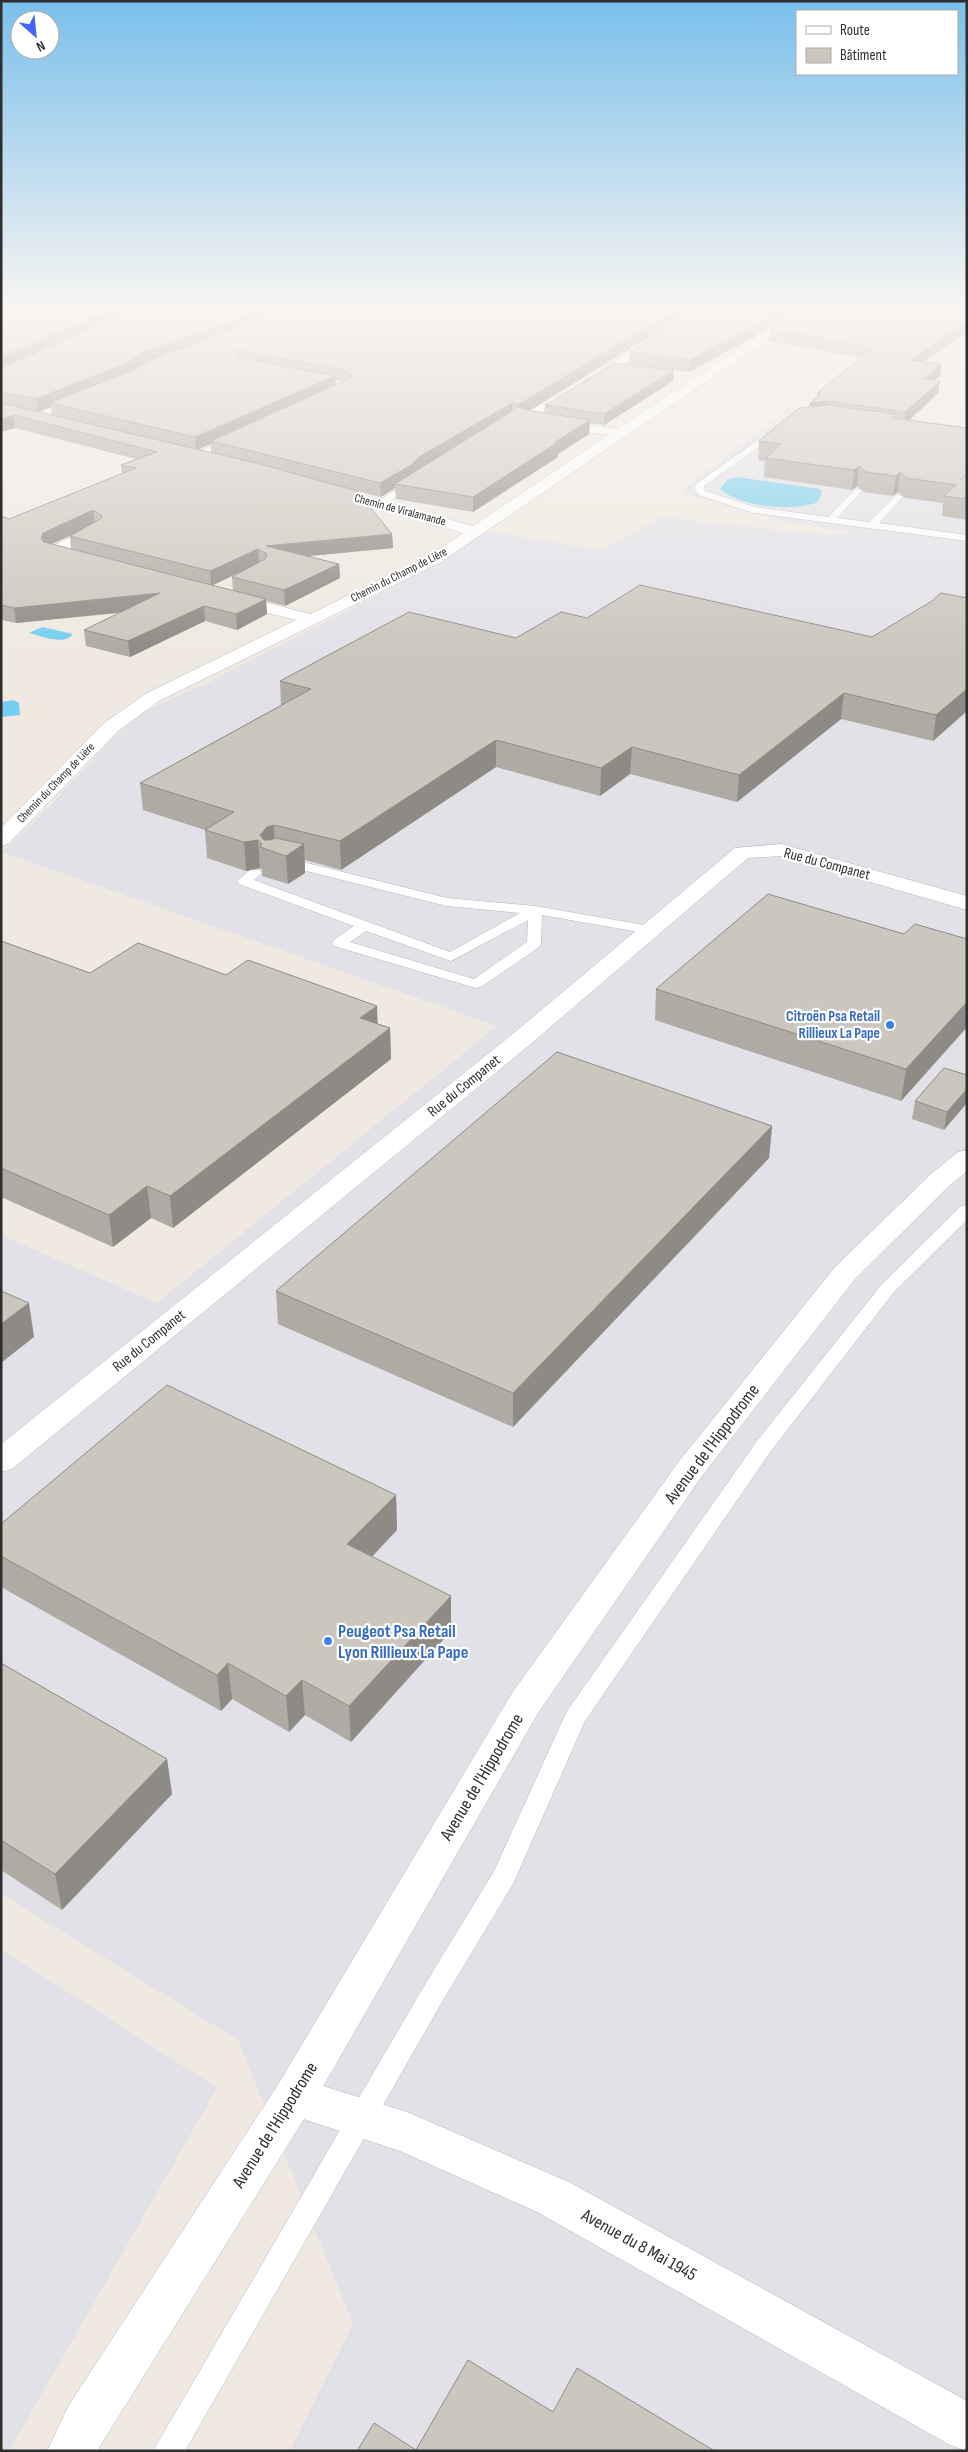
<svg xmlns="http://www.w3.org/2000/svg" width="968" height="2452" viewBox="0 0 968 2452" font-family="'Sofia Sans Condensed',sans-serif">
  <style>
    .industrial { fill: #e3e1e8 }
    .water { fill: #75cff0 }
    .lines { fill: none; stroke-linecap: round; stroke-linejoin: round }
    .service-casing { stroke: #b4b7c1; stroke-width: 1 }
    .minor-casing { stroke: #b4b7c1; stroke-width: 1 }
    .secondary-casing { stroke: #b4b7c1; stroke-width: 1 }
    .service { fill: #fff; fill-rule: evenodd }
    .minor { fill: #fff; fill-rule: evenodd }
    .secondary { fill: #fff; fill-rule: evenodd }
    .wall { fill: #afaba4; fill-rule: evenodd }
    .shaded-wall { fill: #8e8b86 }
    .building { fill: #cbc7bf; stroke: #8e8b86 }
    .shop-dot { fill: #3f7fe0; stroke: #fff; stroke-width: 2 }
    .labels { text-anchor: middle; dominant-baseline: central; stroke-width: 4.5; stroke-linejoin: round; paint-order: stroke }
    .far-street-label { font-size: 12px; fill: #2e2e2e; stroke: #fff }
    .street-label { font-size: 15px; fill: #2e2e2e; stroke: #fff }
    .shop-label { font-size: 15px; font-weight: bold; fill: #366cbe; stroke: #fff; text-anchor: end }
    .near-street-label { font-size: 18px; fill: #2e2e2e; stroke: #fff }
    .near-shop-label { font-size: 18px; font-weight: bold; fill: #366cbe; stroke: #fff; text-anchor: start }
  </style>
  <rect width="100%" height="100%" fill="#efe9e1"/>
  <g class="industrial">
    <polygon points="791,406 967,430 967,2451 290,2451 353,2324 238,2040 1,1894 1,1235 157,1303 497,1026 2,852 50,806 111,740 145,711 205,684 386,591 483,531 601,550 663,517 826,535 854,533 778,520 680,492"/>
    <polygon points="1,1949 217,2088 9,2451 1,2451"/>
  </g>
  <g class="water">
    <path d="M737 477 820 489 822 492 818 502C793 512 740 507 720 489L727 480Z"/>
    <path d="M42 627 73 634C64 646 42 636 29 633Z"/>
    <polygon points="14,700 19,703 20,715 1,717 1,702"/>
  </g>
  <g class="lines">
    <defs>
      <g id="service">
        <polygon points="70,399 77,401 37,419 30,417"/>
        <polygon points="778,426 781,427 781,431 704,486 705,491 755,507 828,517 857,488 862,491 837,518 869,522 898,494 903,497 879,523 967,535 967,541 754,513 698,495 694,488 697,483"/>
        <polygon points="230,437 237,439 198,458 191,456"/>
        <polygon points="411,481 419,483 381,506 373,504"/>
        <path d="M283 857 447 898 535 906 650 926 657 930 650 934 542 915 541 944 539 947 481 987 476 988 334 946 332 943 334 940 354 926 239 884 237 881 250 870H260L262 873 254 880 450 952 520 913 447 906 278 864 276 861ZM528 920 527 942 474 979 350 942 366 931 451 961Z"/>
        <polygon points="967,1205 967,1220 894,1292 771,1451 585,1721 513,1884 442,2002 185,2451 153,2451 424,1986 494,1871 567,1711 757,1441 882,1284 961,1206"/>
      </g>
      <g id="minor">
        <polygon points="695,311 710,311 624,365 645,368 647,371 645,374 612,371 606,367"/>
        <polygon points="796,311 810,311 441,562 159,701 118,731 8,844 1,846 1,828 104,723 147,693 296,620 224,602 222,598 224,594 230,593 310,614 429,556 463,533 323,493 321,490 323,487 333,487 473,526 608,435 526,423 521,422 519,419 521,416 577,384 583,388 582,391 539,417 618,429"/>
        <polygon points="94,526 102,531 99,534 58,555 52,557 44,552 46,549"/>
        <polygon points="781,844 967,896 967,910 780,856 748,858 527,1047 12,1469 1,1472 1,1444 509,1037 735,848"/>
        <polygon points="294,2077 407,2112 569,2182 967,2401 967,2451 950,2445 537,2212 400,2151 279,2111 273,2097 279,2083"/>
      </g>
      <polygon id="secondary" points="967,1150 967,1171 949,1186 855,1279 702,1476 538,1713 309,2111 97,2451 47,2451 69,2405 279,2083 512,1693 680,1460 835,1267 931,1174 958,1152"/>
    </defs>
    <use href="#service" class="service-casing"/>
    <use href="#minor" class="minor-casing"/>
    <use href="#secondary" class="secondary-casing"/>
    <use href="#service" class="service"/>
    <use href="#minor" class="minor"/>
    <use href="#secondary" class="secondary"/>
  </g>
  <g class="wall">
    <path d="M1 311H691L529 411 544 413 545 405 673 381 604 425 590 423 589 434 558 454V457L473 512 396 499 395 488 381 497 340 487 392 534 393 548 309 556 339 564 340 578 285 606 266 601 267 614 237 630 205 621 130 657 86 646 84 630 120 613 16 623 1 620V516L9 519 122 474 121 465 136 459 15 428 1 432ZM336 380 343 382 336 385ZM51 407 52 415 38 412ZM211 444V453L198 450ZM70 536 71 549 52 544ZM252 566 232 577 233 591 212 585Z"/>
    <polygon points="770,329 967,332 924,362 940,376 935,380 940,381 938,393 909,420 967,428 967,520 942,516 943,503 905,498 898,492 893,496 864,492 857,486 852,490 764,477 765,461 758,460 759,441 810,407 817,397 817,393 861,358 769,341"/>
    <polygon points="752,338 689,372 629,364 630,352"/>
    <polygon points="967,598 967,711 933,741 841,719 737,802 630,774 600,796 496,767 341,870 305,860 305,873 288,884 262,876 262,870 260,868 246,871 207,858 205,830 143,810 140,783 281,705 280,681 516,638 587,618 872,637"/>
    <polygon points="904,934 967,939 967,1027 901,1101 655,1020 656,989"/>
    <polygon points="1,941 90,973 226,975 390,1028 391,1059 173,1228 151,1218 113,1247 1,1197"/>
    <polygon points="967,1075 944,1130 912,1119 915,1101"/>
    <polygon points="772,1126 769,1158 513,1427 278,1324 276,1291"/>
    <polygon points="396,1495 397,1530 372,1557 451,1631 351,1742 305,1715 289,1732 232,1699 221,1711 1,1587 1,1524"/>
    <polygon points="1,1663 167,1759 172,1794 62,1910 1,1870"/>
  </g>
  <g class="shaded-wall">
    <polygon points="107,311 134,311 1,370 1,357"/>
    <polygon points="260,311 276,311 277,317 125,376 50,403 51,407 38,412 36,399 146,351"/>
    <polygon points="673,311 691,311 517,418 518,405"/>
    <polygon points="776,311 792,311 752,338 689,372 690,360"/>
    <polygon points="967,322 967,332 909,372 910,360"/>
    <polygon points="941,364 940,376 923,391 924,379"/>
    <polygon points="674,370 673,381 604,425 604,414"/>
    <polygon points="335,376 336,389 211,441 211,444 196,450 195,437"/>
    <polygon points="940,381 938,393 904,425 905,412"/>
    <polygon points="827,401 826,414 809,416 810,403"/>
    <polygon points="512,403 512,415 395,484 395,488 381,497 380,483 419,457"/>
    <polygon points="14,415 15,428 1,432 1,419"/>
    <polygon points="590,420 589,434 558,454 558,457 473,512 473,497 555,442"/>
    <polygon points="859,466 857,486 852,490 854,470"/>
    <polygon points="900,472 898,492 893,496 896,476"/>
    <polygon points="93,510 95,524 45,547 41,539 43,533"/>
    <polygon points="392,534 393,548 267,560 266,546"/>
    <polygon points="258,549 259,563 211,586 210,571"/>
    <polygon points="339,564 340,578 285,606 284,590"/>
    <polygon points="160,593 162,608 16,623 14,608"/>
    <polygon points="266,599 267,614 237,630 236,614"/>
    <polygon points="204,606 205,621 130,657 128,641"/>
    <polygon points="967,689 967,711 933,741 936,715"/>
    <polygon points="844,693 841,719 737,802 739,775"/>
    <polygon points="496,740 496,767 341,870 340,841"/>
    <polygon points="632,747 630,774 600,796 601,768"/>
    <polygon points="274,825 275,852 262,848 260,835 267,827"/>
    <polygon points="258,840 260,868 246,871 244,842"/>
    <polygon points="304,844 305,873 288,884 286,856"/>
    <polygon points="967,1002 967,1027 901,1101 906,1069"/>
    <polygon points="377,1006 378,1035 360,1018"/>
    <polygon points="390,1028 391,1059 173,1228 170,1196"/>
    <polygon points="967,1089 967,1103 944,1130 947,1112"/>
    <polygon points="772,1126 769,1158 513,1427 513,1393"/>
    <polygon points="147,1186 151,1218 113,1247 109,1215"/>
    <polygon points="29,1303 34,1337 1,1363 1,1324"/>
    <polygon points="396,1495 397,1530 349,1580 347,1544"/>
    <polygon points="451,1596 451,1631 351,1742 349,1706"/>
    <polygon points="228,1663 232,1699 221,1711 217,1675"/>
    <polygon points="302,1680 305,1715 289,1732 286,1696"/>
    <polygon points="167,1759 172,1794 62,1910 55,1874"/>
  </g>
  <g class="building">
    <polygon points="1,311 107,311 1,357"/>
    <polygon points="131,311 260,311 146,351 124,364 36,399 1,392 1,368"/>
    <polygon points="281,311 673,311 518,405 512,403 419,457 411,465 380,483 211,441 351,378 352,375 344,370 237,350 238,357 335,376 195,437 50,403 131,371 154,359"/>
    <polygon points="694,311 776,311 753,326 690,360 630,352"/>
    <polygon points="797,311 967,311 967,322 910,360 941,364 924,379 940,381 905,412 827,401 810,403 821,394 817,393 873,348 770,329"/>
    <polygon points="615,363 674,370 604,414 545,405"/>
    <polygon points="1,403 260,464 357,491 392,534 266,546 339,564 284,590 232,577 265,559 267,554 258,549 210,571 70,536 102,518 101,515 93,510 43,533 41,539 44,542 266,599 236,614 204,606 128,641 84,630 160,593 14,608 1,605 1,516 9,519 136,468 121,465 157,452 14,415 1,419"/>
    <polygon points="828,405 896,414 893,418 967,428 967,474 961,480 967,474 967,499 944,496 956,485 907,478 900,472 896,476 866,472 859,466 854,470 766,458 781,444 759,441 799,408"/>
    <polygon points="519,407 526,410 590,420 555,442 558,442 473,497 395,484"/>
    <polygon points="640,585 872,637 932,601 941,593 967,598 967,689 936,715 844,693 739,775 632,747 601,768 496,740 340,841 274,825 267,827 260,835 264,840 270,840 276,838 304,844 286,856 260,847 262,844 258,840 244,842 205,830 234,812 140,783 311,689 280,681 409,612 516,638 561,612 587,618"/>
    <polygon points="768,894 904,934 915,924 967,939 967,1002 906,1069 656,989"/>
    <polygon points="1,941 90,973 138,943 226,975 248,960 377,1006 360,1018 390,1028 170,1196 147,1186 109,1215 1,1168"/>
    <polygon points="557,1052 772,1126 513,1393 276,1291"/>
    <polygon points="944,1068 967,1075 967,1089 947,1112 915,1101"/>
    <polygon points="1,1291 29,1303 1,1324"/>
    <polygon points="167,1385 396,1495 347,1544 451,1596 349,1706 302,1680 286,1696 228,1663 217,1675 1,1556 1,1524"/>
    <polygon points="1,1663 167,1759 55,1874 1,1840"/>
    <polygon points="468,2360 553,2412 577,2368 713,2450 713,2451 357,2451 374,2423 416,2450"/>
  </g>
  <linearGradient id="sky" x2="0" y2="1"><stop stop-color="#7abfeb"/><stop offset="0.47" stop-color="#f8f5f2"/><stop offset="1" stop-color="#f8f5f2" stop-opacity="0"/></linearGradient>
  <rect width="968" height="655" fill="url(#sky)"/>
  <g class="shop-dot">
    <circle cx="890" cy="1025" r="5"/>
    <circle cx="328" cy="1641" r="5"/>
  </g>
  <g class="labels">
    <g class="far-street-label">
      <text transform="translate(400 510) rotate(15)">Chemin de Viralamande</text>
      <text transform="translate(399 575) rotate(-27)">Chemin du Champ de Lière</text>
      <text transform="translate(56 783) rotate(-46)">Chemin du Champ de Lière</text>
    </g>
    <g class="street-label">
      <text transform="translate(827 864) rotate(15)">Rue du Companet</text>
      <text transform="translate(464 1086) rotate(-39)">Rue du Companet</text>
      <text transform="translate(149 1341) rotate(-39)">Rue du Companet</text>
    </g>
    <g class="shop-label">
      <text x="880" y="1016">Citroën Psa Retail<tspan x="880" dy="17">Rillieux La Pape</tspan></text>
    </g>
    <g class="near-street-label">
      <text transform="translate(712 1444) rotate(-53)">Avenue de l'Hippodrome</text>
      <text transform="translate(482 1777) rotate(-59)">Avenue de l'Hippodrome</text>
      <text transform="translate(275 2125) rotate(-58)">Avenue de l'Hippodrome</text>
      <text transform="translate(639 2245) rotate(29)">Avenue du 8 Mai 1945</text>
    </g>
    <g class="near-shop-label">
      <text x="338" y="1631">Peugeot Psa Retail<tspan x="338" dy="21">Lyon Rillieux La Pape</tspan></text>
    </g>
  </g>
  <rect width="968" height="2452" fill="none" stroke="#2e2e2e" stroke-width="5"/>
  <rect x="796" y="10" width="162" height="65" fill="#ffffff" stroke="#ababab"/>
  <rect x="806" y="26" width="25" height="8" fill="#ffffff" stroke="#ababab"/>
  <text x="840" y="35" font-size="15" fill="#2e2e2e">Route</text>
  <rect x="806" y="48" width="25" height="15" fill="#cbc7bf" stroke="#ababab"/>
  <text x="840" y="60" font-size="15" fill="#2e2e2e">Bâtiment</text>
  <g transform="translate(35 35) rotate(153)"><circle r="24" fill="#ffffff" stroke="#ababab"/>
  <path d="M0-4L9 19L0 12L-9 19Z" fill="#4264fb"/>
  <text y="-8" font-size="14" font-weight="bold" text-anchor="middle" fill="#2e2e2e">N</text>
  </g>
</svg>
